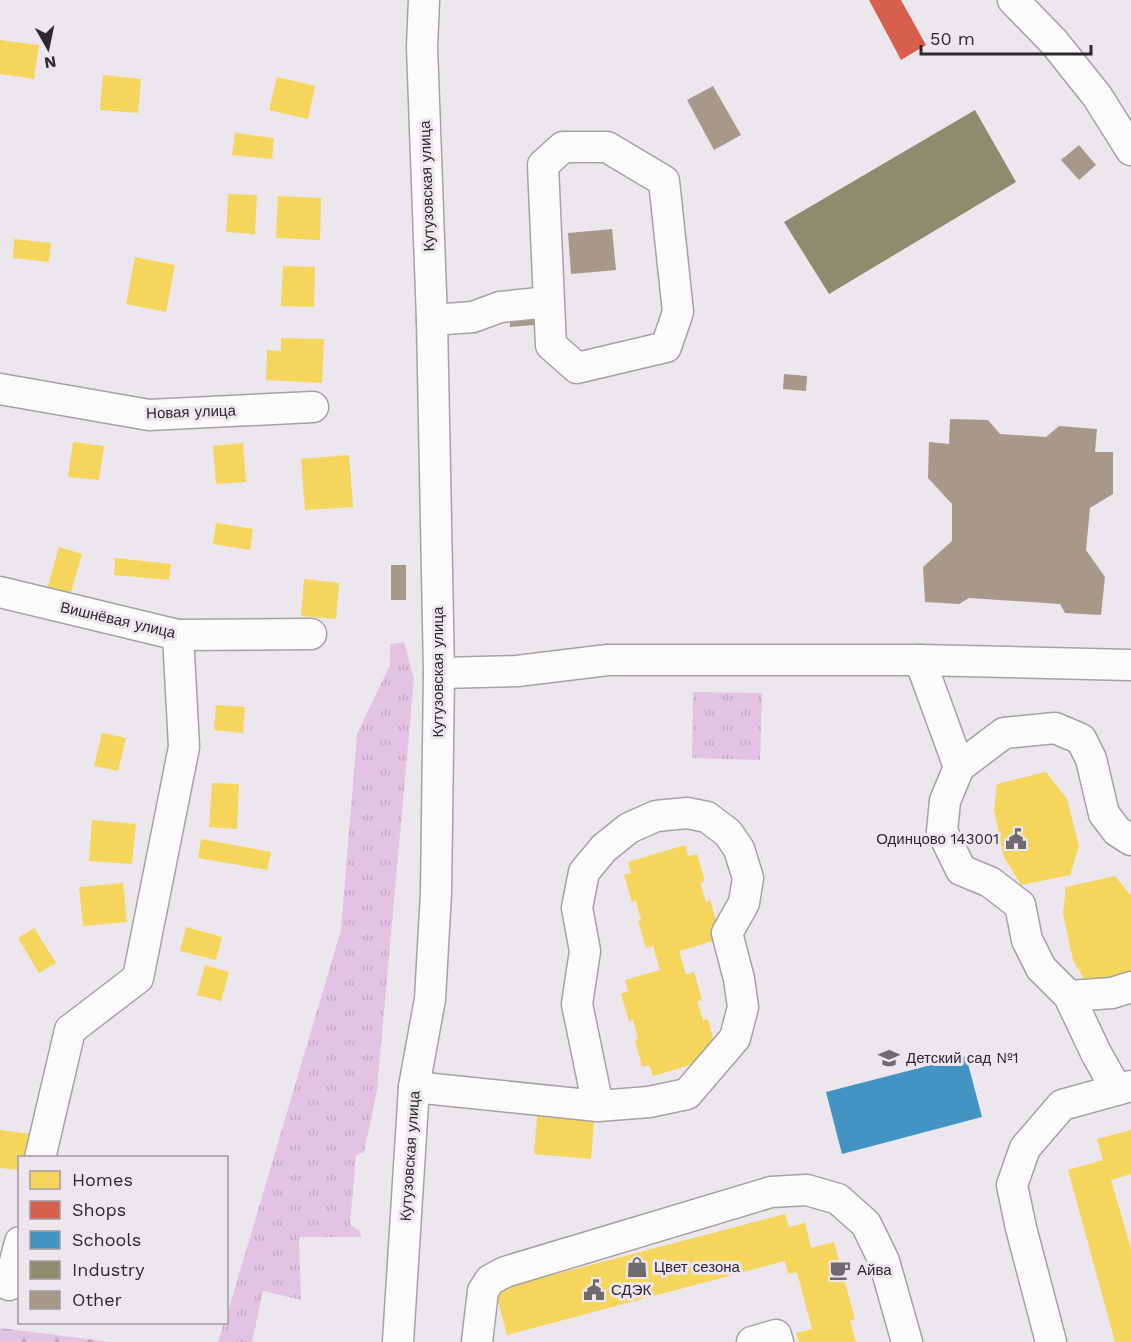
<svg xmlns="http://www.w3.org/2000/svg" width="1131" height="1342" viewBox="0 0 1131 1342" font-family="'Work Sans',sans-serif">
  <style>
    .grass { fill: url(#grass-tufts) }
    .forest { fill: url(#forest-firs) }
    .homes { fill: #f6d55c }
    .shops { fill: #d6604d }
    .schools { fill: #4393c3 }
    .industry { fill: #8c8c6e }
    .building { fill: #a79889 }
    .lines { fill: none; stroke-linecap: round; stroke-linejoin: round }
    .minor-casing { stroke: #a5a2a5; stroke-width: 33 }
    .minor { stroke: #fcfbfc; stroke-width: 30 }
    .labels { text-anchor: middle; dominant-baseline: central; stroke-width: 6; stroke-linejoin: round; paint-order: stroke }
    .street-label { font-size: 15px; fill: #2c2a2c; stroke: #ede6ed }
    .poi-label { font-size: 15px; fill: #2c2a2c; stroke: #ede6ed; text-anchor: start }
  </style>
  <defs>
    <pattern id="grass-tufts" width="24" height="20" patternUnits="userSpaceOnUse" patternTransform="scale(1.5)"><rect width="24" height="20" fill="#e3c3e4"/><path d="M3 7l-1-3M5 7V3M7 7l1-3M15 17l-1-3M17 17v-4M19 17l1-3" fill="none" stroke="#c3a8c4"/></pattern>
    <pattern id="forest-firs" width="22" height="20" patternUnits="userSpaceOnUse" patternTransform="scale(1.5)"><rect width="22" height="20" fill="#e3c3e4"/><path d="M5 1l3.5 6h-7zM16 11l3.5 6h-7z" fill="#c3a8c4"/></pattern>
  </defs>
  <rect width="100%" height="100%" fill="#ece7ec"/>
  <g class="grass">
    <polygon points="404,642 414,679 377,1090 364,1152 356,1155 350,1224 360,1232 361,1237 299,1237 301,1300 263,1291 252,1342 218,1342 224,1323 226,1322 227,1315 341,930 357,734 390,665 390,644"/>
    <polygon points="693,692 762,693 760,760 692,758"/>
  </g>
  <polygon class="forest" points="0,1328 112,1342 0,1342"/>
  <g class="homes">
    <polygon points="0,40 39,45 34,79 0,74"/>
    <polygon points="103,75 141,79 138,113 100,110"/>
    <polygon points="277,77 315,86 308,119 269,110"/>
    <polygon points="235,133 274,138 272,159 232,155"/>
    <polygon points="228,194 257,195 255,234 226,232"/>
    <polygon points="278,196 321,198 320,240 276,238"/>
    <polygon points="14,239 51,243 49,262 13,258"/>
    <polygon points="135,257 175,265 166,312 126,304"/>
    <polygon points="283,266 315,267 314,307 281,306"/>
    <polygon points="281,338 324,339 322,383 266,380 267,350 281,351"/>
    <polygon points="73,442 104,446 99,480 68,477"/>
    <polygon points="243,443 246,482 216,484 213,446"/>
    <polygon points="349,455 353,507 305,510 301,459"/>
    <polygon points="216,523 253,529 250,550 213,544"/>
    <polygon points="59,547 82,554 70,595 47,589"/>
    <polygon points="115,558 171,564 169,580 114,575"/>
    <polygon points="304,579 339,583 336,619 301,616"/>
    <polygon points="216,705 245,707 243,733 214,730"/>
    <polygon points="102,733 126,738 118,771 94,766"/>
    <polygon points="1046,772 1067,799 1079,846 1070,875 1021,885 1004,857 994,810 997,784"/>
    <polygon points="212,783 239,784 237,829 209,827"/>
    <polygon points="92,820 136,824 132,864 89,861"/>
    <polygon points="201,839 271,852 267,870 198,858"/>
    <polygon points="685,845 688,856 697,854 705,881 700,883 706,902 710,900 718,927 710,929 713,941 679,951 686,975 694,972 702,1000 697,1001 703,1020 708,1019 715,1046 710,1059 653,1076 649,1065 642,1067 635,1040 638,1039 633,1020 629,1021 621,994 628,991 625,980 660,970 653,946 646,948 638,921 641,920 636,901 632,902 624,875 631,873 628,862"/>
    <polygon points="1115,876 1131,896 1131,981 1090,989 1073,960 1063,914 1066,887"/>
    <polygon points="123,883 127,922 83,926 79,887"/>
    <polygon points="186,927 222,937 216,960 180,951"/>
    <polygon points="34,928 56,963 39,973 18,938"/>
    <polygon points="205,965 229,972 221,1001 197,995"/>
    <polygon points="537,1116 594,1121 591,1159 534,1154"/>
    <polygon points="0,1130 32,1134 29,1158 20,1158 20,1170 0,1168"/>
    <polygon points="1131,1130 1131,1174 1111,1180 1131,1249 1131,1342 1115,1342 1068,1170 1103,1160 1097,1139"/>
    <polygon points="785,1214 789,1227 805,1223 811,1248 834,1242 855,1319 850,1321 856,1342 799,1342 796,1333 812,1329 797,1272 788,1274 785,1261 507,1335 495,1290"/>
  </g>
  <polygon class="shops" points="869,0 901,0 926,45 901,60"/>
  <polygon class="schools" points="966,1056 982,1117 842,1154 826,1092"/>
  <polygon class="industry" points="975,110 1016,182 829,294 784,222"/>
  <g class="building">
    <polygon points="713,86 741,135 714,150 687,100"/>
    <polygon points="1079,145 1096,165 1079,180 1061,160"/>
    <polygon points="612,229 616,270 571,274 568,233"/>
    <polygon points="534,317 534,325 510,327 510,319"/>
    <polygon points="784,374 807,376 806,391 783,389"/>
    <polygon points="950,419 988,420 1000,434 1046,437 1059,426 1097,429 1095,452 1113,452 1113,494 1090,508 1086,550 1105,577 1101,615 1065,613 1060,604 969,598 959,604 925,602 923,567 952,541 952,504 928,478 929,442 949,444"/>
    <rect x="391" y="565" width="15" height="35"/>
  </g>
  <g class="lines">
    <defs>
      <g id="minor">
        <polyline points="1013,0 1054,42 1097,96 1131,150"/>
        <polyline points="432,320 473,317 500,307 549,302 543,165 563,147 607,147 664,181 678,312 666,347 577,368 551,345 549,302"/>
        <polyline points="0,389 149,415 313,407"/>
        <polyline points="0,592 178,635 311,634"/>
        <polyline points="920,660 959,767 945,801 942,831 961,870 990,882 1020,905 1027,940 1041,968 1069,996 1097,1055 1117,1090"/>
        <polyline points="439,673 517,671 608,660 920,660 1131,665"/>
        <polyline points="959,767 1004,733 1055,728 1081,739 1091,759 1104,814 1117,831 1131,840"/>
        <polyline points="1069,996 1112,993 1131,987"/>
        <polyline points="414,1087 598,1106 649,1102 687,1094 735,1038 743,1007 739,979 727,933 744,903 748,878 739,849 728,833 707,817 687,813 656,816 629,828 604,848 584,872 577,908 585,951 577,1004 598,1106"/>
        <polyline points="40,1158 70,1030 138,978 184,747 178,635"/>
        <polyline points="9,1285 20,1242"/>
        <polyline points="398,1342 414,1087 430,999 436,893 439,673 432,320 422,47 424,0"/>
        <polyline points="477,1342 483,1291 490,1280 505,1272 771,1192 807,1190 838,1199 866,1224 884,1261 907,1342"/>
        <polyline points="752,1342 776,1335 778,1342"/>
        <polyline points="1051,1342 1021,1228 1012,1185 1025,1148 1062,1105 1131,1086"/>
      </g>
    </defs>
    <use href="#minor" class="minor-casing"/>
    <use href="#minor" class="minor"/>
  </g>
  <defs>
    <symbol id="civic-bare" viewBox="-9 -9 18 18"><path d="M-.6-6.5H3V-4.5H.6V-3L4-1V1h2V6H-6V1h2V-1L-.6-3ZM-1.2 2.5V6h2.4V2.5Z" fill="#6f6c6f" stroke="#ede6ed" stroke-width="2.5" paint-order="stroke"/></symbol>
    <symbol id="school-bare" viewBox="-9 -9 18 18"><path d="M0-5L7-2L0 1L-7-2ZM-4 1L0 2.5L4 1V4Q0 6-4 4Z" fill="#6f6c6f" stroke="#ede6ed" stroke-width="2.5" paint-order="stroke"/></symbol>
    <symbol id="shop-bare" viewBox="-9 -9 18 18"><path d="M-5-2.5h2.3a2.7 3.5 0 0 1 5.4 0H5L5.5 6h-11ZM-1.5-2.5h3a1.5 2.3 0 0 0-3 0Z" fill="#6f6c6f" stroke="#ede6ed" stroke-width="2.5" paint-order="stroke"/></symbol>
    <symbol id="cafe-bare" viewBox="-9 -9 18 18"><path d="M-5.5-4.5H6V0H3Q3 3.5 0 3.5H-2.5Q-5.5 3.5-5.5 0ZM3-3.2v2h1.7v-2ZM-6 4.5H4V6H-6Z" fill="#6f6c6f" stroke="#ede6ed" stroke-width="2.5" paint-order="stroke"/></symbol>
  </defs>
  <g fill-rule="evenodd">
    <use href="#civic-bare" x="1001" y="824" width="30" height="30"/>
    <use href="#school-bare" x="874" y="1043" width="30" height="30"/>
    <use href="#shop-bare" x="622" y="1252" width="30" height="30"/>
    <use href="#cafe-bare" x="825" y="1255" width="30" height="30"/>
    <use href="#civic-bare" x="579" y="1275" width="30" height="30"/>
  </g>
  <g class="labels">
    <g class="street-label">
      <text transform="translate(427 186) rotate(-92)">Кутузовская улица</text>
      <text transform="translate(191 412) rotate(-2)">Новая улица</text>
      <text transform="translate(118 620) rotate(13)">Вишнёвая улица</text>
      <text transform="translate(438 672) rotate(-90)">Кутузовская улица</text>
      <text transform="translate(410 1156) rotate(-86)">Кутузовская улица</text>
    </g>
    <g class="poi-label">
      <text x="999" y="839" text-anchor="end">Одинцово 143001</text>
      <text x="906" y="1058">Детский сад №1</text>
      <text x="654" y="1267">Цвет сезона</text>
      <text x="857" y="1270">Айва</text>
      <text x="611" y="1290">СДЭК</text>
    </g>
  </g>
  <rect x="18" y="1156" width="210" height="168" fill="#ede6ed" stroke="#a09ba0" stroke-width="1.5"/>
  <rect x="30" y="1171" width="30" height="18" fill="#f6d55c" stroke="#a09ba0" stroke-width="1.5"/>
  <text x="72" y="1186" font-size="18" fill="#2c2a2c">Homes</text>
  <rect x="30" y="1201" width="30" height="18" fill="#d6604d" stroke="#a09ba0" stroke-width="1.5"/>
  <text x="72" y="1216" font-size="18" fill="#2c2a2c">Shops</text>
  <rect x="30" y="1231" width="30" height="18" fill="#4393c3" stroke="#a09ba0" stroke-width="1.5"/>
  <text x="72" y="1246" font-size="18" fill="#2c2a2c">Schools</text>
  <rect x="30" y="1261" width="30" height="18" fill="#8c8c6e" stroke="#a09ba0" stroke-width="1.5"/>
  <text x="72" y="1276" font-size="18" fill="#2c2a2c">Industry</text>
  <rect x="30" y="1291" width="30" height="18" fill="#a79889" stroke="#a09ba0" stroke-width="1.5"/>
  <text x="72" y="1306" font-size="18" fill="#2c2a2c">Other</text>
  <g transform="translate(48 48) rotate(171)" stroke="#ede6ed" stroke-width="4.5" paint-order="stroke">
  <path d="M0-4.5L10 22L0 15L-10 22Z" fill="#2c2a2c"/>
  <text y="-9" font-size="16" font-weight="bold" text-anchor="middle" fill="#2c2a2c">N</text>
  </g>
  <path d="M921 45v9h170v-9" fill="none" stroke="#2c2a2c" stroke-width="3"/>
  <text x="930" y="45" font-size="18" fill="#2c2a2c" stroke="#ede6ed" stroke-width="4.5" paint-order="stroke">50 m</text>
</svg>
